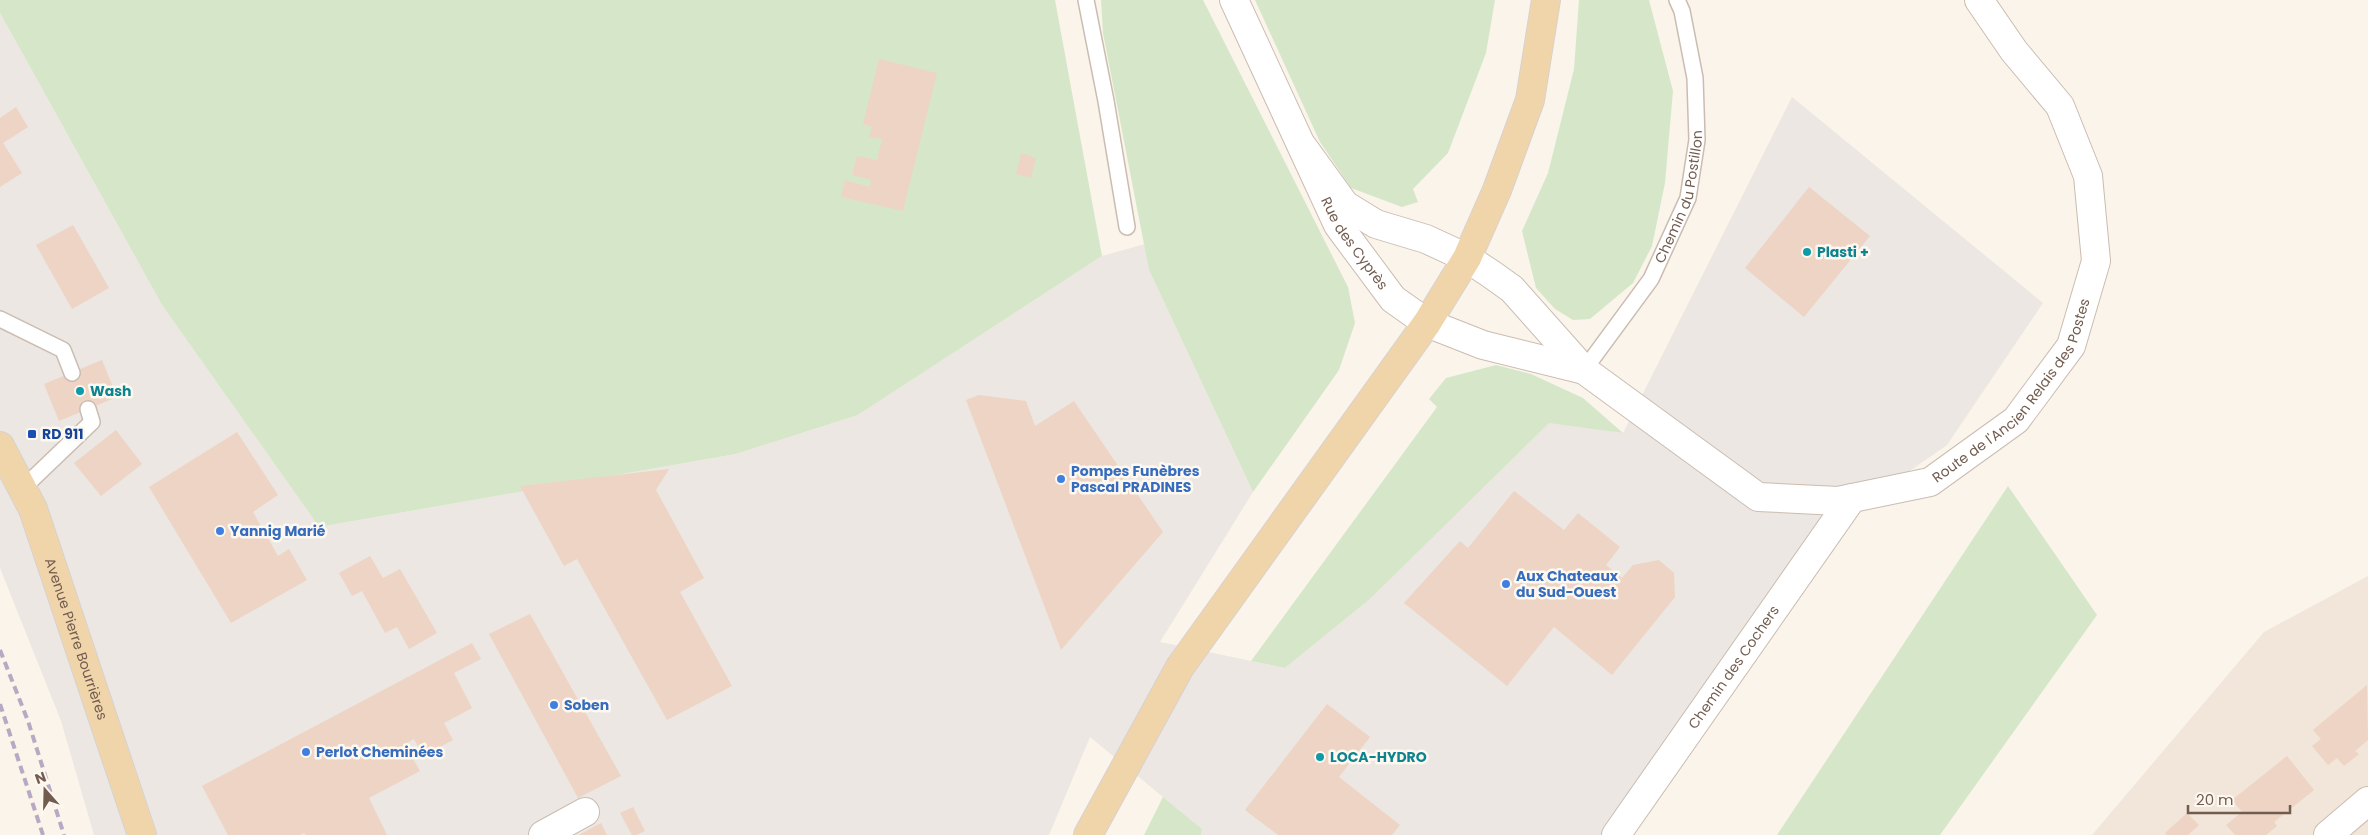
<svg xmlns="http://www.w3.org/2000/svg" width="2368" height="835" viewBox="0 0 2368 835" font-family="Poppins,sans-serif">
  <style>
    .residential { fill: #f1e6d9 }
    .industrial { fill: #ece7e2 }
    .green { fill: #d6e7c9 }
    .building { fill: #edd4c4 }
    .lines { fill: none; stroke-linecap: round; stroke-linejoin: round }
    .service-casing { stroke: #cbbcb1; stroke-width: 18 }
    .minor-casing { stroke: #cbbcb1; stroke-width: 30 }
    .primary-casing { stroke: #d8d1ce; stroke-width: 30 }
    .service { stroke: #fff; stroke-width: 15 }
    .minor { stroke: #fff; stroke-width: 28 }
    .primary { stroke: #f1d5aa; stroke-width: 28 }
    .rail { stroke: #b7a9c3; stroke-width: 4; stroke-dasharray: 8 5; stroke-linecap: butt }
    .culture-dot { fill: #0f9aa8; stroke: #fdf8f0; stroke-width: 2 }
    .transit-dot { fill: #1a4fb4; stroke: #fdf8f0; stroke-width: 2 }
    .shop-dot { fill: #3f7fe0; stroke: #fdf8f0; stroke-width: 2 }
    .labels { text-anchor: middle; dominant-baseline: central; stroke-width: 5; stroke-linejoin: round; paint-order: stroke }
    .street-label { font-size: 14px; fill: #725c50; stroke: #fdf8f0 }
    .culture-label { font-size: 14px; font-weight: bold; fill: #0d838f; stroke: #fdf8f0; text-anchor: start }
    .transit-label { font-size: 14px; font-weight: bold; fill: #164399; stroke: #fdf8f0; text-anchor: start }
    .shop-label { font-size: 14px; font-weight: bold; fill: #366cbe; stroke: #fdf8f0; text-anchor: start }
  </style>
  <rect width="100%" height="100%" fill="#faf4ea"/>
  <polygon class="residential" points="2368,576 2368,835 2092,835 2264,632"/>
  <polygon class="industrial" points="0,13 162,305 319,527 736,454 858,415 1102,256 1145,244 1149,270 1253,492 1160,642 1285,668 1370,599 1549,422 1623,433 1792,97 2043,303 1947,445 1825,530 1618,835 1201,835 1202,829 1090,737 1049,835 94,835 61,721 0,568"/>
  <g class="green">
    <polygon points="0,0 1055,0 1102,256 858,415 736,454 319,527 162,305 0,13"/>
    <polygon points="1101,0 1203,0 1348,287 1355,323 1339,370 1253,492 1149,270 1103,33"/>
    <polygon points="1255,0 1495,0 1486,53 1448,153 1413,189 1418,202 1402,207 1351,188 1320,142"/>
    <polygon points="1579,0 1649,0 1673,91 1665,183 1652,246 1633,283 1590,319 1573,320 1555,309 1536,288 1522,231 1548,173 1574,69"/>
    <polygon points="1496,365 1531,374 1583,398 1623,433 1549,423 1370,599 1285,668 1251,661 1437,407 1429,399 1446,378"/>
    <polygon points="2008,486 2097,615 1940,835 1777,835"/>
    <polygon points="1163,797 1202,829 1201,835 1144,835"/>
  </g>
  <g class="building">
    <polygon points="879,59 937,73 903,211 841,197 845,180 870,187 871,180 852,175 857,156 877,160 882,139 869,137 872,127 863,124"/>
    <polygon points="16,107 28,127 3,143 22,173 0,187 0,118"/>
    <polygon points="1021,153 1036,158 1031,178 1016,174"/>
    <polygon points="1809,187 1870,236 1804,317 1745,268"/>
    <polygon points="73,225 109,288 72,309 36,245"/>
    <polygon points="102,360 117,397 59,421 44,384"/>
    <polygon points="979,395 1026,401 1035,426 1074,401 1163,532 1061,650 966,400"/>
    <polygon points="116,430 142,464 101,496 74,463"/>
    <polygon points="237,432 278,495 253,512 278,556 289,549 307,580 231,623 149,487"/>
    <polygon points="669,469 656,490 704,578 680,592 732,686 667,720 577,559 564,566 520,486"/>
    <polygon points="1514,491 1564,530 1578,513 1620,547 1606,565 1622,578 1633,565 1659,560 1674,573 1675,597 1612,675 1554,627 1507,686 1404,603 1460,541 1468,548"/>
    <polygon points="370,556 383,578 400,569 437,633 409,649 397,627 385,633 362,591 352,596 339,573"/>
    <polygon points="530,614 621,776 578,798 489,634"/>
    <polygon points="472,643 481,659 454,673 472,708 444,723 453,740 423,756 414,739 405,744 420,771 369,798 387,835 306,835 304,833 300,835 228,835 202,786"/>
    <polygon points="2367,685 2368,740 2355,751 2359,754 2344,766 2337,758 2328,765 2312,746 2321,739 2313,730"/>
    <polygon points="1327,704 1370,737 1339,777 1400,825 1392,835 1278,835 1245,810"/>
    <polygon points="2287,756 2314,790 2274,822 2277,826 2266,835 2235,835 2226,825 2242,812 2232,800"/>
    <polygon points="633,807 645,831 636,835 632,835 620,813"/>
    <polygon points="2187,813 2199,825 2188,835 2167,835 2165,833"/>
    <polygon points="601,823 607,835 579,835"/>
  </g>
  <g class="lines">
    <defs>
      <g id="service">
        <polyline points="1086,0 1106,101 1127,227"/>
        <polyline points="0,319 63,350 72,373"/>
        <path id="s1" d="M1584 370 1651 279 1688 198 1697 140 1695 78 1682 11 1677 0"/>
        <polyline points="22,489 92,422 88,409"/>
      </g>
      <g id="minor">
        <path id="s2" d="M1234 0 1338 225 1393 299 1427 323 1483 345 1584 370"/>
        <path id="s3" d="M1303 147 1345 205 1376 224 1426 239 1467 258 1491 274 1512 289 1584 370 1758 497 1838 501 1930 482 2016 420 2071 346 2096 261 2088 176 2060 106 2014 51 1979 0"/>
        <polyline points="543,835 585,812"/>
        <path id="s4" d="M1616 835 1852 498"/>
        <polyline points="2328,835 2368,801"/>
      </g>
      <g id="primary">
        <path id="s5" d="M0 446 33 509 142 835"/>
        <polyline points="1088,835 1180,667 1427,323 1467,258 1497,190 1530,100 1546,0"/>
      </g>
    </defs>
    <use href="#service" class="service-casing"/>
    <use href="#minor" class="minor-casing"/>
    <use href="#primary" class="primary-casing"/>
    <use href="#service" class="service"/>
    <use href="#minor" class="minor"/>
    <use href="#primary" class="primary"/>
    <g class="rail">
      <polyline points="0,650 28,721 64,835"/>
      <polyline points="0,704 43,835"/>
    </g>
  </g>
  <g class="culture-dot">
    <circle cx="1807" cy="252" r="5"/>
    <circle cx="80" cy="391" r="5"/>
    <circle cx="1320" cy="757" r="5"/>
  </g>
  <rect class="transit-dot" x="27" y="429" width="10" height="10" rx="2.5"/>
  <g class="shop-dot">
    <circle cx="1061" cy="479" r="5"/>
    <circle cx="220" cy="531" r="5"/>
    <circle cx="1506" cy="584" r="5"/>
    <circle cx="554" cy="705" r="5"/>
    <circle cx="306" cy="752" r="5"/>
  </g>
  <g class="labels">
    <g class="street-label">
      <text stroke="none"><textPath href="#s1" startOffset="201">Chemin du Postillon</textPath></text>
      <text stroke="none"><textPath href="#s2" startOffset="272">Rue des Cyprès</textPath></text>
      <text stroke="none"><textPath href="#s3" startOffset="884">Route de l'Ancien Relais des Postes</textPath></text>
      <text stroke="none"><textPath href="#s5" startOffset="208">Avenue Pierre Bourrières</textPath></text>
      <text stroke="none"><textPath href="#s4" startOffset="205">Chemin des Cochers</textPath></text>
    </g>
    <g class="culture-label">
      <text x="1817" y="252">Plasti +</text>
      <text x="90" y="391">Wash</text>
      <text x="1330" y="757">LOCA-HYDRO</text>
    </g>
    <g class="transit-label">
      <text x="42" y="434">RD 911</text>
    </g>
    <g class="shop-label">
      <text x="1071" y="471">Pompes Funèbres<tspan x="1071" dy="16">Pascal PRADINES</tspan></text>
      <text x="230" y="531">Yannig Marié</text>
      <text x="1516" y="576">Aux Chateaux<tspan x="1516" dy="16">du Sud-Ouest</tspan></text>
      <text x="564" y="705">Soben</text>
      <text x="316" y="752">Perlot Cheminées</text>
    </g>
  </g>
  <g transform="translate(45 790) rotate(340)" stroke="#fdf8f0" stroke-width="4" paint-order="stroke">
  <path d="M0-4L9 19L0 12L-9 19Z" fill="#725c50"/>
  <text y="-8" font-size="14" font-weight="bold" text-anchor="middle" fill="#725c50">N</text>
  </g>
  <path d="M2188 805v8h102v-8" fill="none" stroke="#725c50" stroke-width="2.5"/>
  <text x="2196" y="805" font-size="15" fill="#725c50" stroke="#fdf8f0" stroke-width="4" paint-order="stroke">20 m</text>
</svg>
